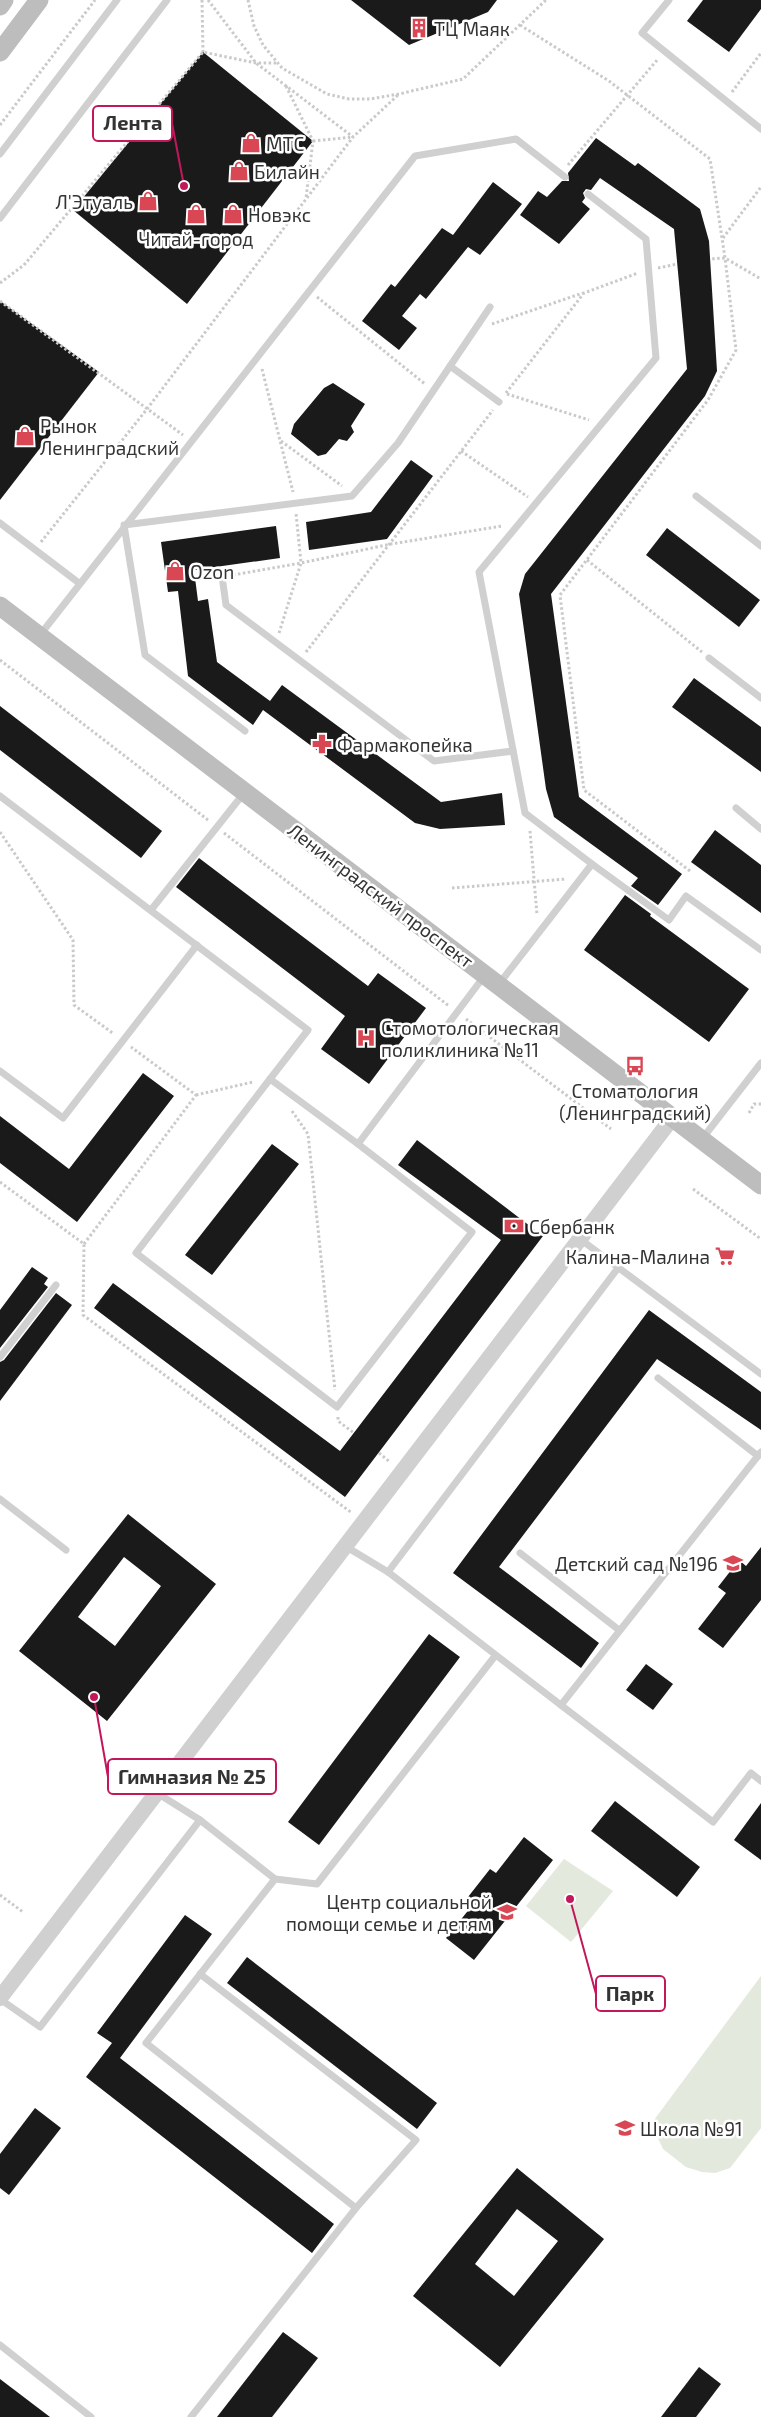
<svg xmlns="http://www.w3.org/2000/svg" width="761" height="2417" viewBox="0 0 761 2417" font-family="'Exo 2',sans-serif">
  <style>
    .green { fill: #e3e9dd }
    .building { fill: #1a1a1a; fill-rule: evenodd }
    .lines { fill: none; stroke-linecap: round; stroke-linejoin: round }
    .path { stroke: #cacaca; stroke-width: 3; stroke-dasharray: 2.5 2.5; stroke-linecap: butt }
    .service { stroke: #d0d0d0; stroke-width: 7 }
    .tertiary { stroke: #d0d0d0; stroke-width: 16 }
    .secondary { stroke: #bdbdbd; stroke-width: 19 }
    .labels { text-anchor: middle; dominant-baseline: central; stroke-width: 5; stroke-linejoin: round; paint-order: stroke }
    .poi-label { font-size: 19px; fill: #333; stroke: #fff; text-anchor: start }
    .street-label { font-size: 19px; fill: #333; stroke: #fff }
    .leader { fill: none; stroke: #c2185b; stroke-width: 2 }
    .callout-dot { fill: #c2185b; stroke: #fff; stroke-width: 2 }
    .callout { fill: #fff; stroke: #c2185b; stroke-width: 2 }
    .callout-label { font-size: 20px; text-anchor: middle; font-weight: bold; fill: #333 }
  </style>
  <rect width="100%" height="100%" fill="#fff"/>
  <g class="green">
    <polygon points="564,1859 613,1891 571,1942 526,1906"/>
    <polygon points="761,1976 761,2128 730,2168 715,2173 702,2172 686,2167 663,2149 656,2134 654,2120"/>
  </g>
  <g class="building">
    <polygon points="351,0 497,0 488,12 409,45"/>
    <polygon points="703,0 761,0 761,9 729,52 687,21"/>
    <polygon points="203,52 313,141 187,304 73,210"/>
    <polygon points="596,138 635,166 638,163 700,209 709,241 717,371 705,396 551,594 579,797 682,874 658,905 631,886 638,878 554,817 546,789 519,594 525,574 687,369 674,229 600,178 591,190 586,189 583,193 585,198 582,202 590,209 559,244 520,215 538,191 547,197 562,181 569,181 568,173"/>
    <polygon points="493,182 522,204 480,255 468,247 426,299 420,294 402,316 417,328 399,350 362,321 391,284 395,287 442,228 453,235"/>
    <polygon points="0,301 99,372 0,500"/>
    <polygon points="333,383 365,404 351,426 354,432 347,441 339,439 326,454 318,456 291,434 294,424 324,388"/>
    <polygon points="411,460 433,476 387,539 309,550 306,522 371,512"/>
    <polygon points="276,526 280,558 194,570 198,601 208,599 217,662 270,701 282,685 441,802 502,793 505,825 440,829 415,823 263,710 253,725 188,676 178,591 168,592 161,542"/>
    <polygon points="667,528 760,600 739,627 646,555"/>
    <polygon points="694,678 761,727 761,772 672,707"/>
    <polygon points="0,706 162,831 141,858 0,750"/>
    <polygon points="715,830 761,865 761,913 691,862"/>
    <polygon points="199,858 368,986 378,973 426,1008 369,1084 321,1049 345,1016 176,887"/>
    <polygon points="625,895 651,914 650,916 749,989 709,1042 584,950"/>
    <polygon points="143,1073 174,1096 77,1222 0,1163 0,1116 69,1169"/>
    <polygon points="417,1140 543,1236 345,1497 94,1308 113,1283 340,1451 501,1240 398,1165"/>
    <polygon points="272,1144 299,1164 212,1275 185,1255"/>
    <polygon points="32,1267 48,1278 44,1284 48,1287 0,1348 0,1310"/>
    <polygon points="56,1293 72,1305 0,1401 0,1362 4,1360"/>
    <polygon points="649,1310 761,1392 761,1430 657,1359 499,1567 599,1643 581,1668 453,1573"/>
    <path d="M128 1514 216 1584 107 1721 19 1651ZM124 1557 161 1586 115 1646 78 1617Z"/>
    <polygon points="761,1547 761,1600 723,1648 698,1629 726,1593 718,1587 739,1560 746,1566"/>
    <polygon points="429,1634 460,1657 319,1845 288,1822"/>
    <polygon points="646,1664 673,1684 653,1710 626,1690"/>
    <polygon points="615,1801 700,1867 677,1897 591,1831"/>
    <polygon points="761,1803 761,1860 734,1840"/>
    <polygon points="524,1837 553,1860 474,1960 446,1938 475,1902 468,1897 490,1869 496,1873"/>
    <polygon points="185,1915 212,1934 120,2058 334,2224 312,2253 86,2077 112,2043 97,2033"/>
    <polygon points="247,1957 437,2103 417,2129 227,1983"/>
    <polygon points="35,2108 61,2128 9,2195 0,2188 0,2154"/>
    <path d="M517 2168 604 2239 500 2367 413 2296ZM517 2209 558 2241 514 2296 475 2264Z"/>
    <polygon points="283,2332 318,2358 272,2417 217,2417"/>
    <polygon points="699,2367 721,2384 696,2417 661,2417"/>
    <polygon points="0,2379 50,2417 0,2417"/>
  </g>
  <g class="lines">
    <g class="path">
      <polyline points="202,0 203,52"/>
      <polyline points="208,0 256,63 353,137"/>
      <polyline points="248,0 254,26 263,45 282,68 327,94 349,99 370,99 399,94 463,79 546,0"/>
      <polyline points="520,25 609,81 710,159 725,258 761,279"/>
      <polyline points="286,86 313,141 306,198"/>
      <polyline points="732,92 761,53"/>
      <polyline points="0,125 95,0"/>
      <polyline points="313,141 353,137"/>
      <polyline points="568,165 658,59"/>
      <polyline points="723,238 761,187"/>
      <polyline points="658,268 677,264"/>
      <polyline points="0,283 24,265 203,52 256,63 278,63"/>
      <polyline points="317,297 425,384"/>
      <polyline points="0,301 183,435"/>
      <polyline points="492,324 583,293"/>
      <polyline points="262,369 293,492"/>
      <polyline points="506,393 584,293 638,273"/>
      <polyline points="507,394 589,420"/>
      <polyline points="281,441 342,486"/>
      <polyline points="461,451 528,497"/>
      <polyline points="41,542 147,409 353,137 399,94"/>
      <polyline points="587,560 702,652"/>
      <polyline points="233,575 301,563 391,544 502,526"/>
      <polyline points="279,633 301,563 296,513"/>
      <polyline points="306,652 493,410"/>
      <polyline points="0,660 208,820"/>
      <polyline points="530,831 537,915"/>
      <polyline points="0,832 73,940 74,1005 114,1034"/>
      <polyline points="224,833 449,1006"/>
      <polyline points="690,871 584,790 560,595 708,400 736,350 725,258 710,259"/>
      <polyline points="452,888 566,879"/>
      <polyline points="466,1019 611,1129"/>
      <polyline points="196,1095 253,1082"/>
      <polyline points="292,1111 308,1134 335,1390"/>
      <polyline points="749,1113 754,1104 761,1104"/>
      <polyline points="0,1182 84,1244 83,1315 352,1513"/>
      <polyline points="693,1189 761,1239"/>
      <polyline points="84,1244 196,1095 131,1047"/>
      <polyline points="338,1417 338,1421 354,1433"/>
      <polyline points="379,1453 390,1462"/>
      <polyline points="0,1895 23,1912"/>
    </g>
    <g class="service">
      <polyline points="669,0 642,33 761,129"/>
      <polyline points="0,154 117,0"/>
      <polyline points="0,218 167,0"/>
      <polyline points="450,366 499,402"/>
      <polyline points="696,496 761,546"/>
      <polyline points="0,523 79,583"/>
      <polyline points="222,576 226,605 434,761 513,751"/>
      <polyline points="40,635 415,156 516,139 565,177"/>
      <polyline points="709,658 761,698"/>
      <polyline points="245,731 145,655 124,525 352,496 398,443 490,307"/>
      <polyline points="0,796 308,1030 270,1079 358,1144 485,975"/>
      <polyline points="736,808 761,829"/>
      <polyline points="592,864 669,920 686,896 761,950"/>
      <polyline points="151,910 244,793"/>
      <polyline points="499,984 592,864 525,813 479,572 656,358 646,239 588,194"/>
      <polyline points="0,1071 63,1118 197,945"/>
      <polyline points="270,1079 136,1253 337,1407 472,1232 358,1144"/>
      <polyline points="702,1139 761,1063"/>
      <polyline points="580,1239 761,1374"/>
      <polyline points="0,1357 56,1285"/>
      <polyline points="658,1378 758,1456"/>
      <polyline points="0,1499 66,1550"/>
      <polyline points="345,1546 388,1572 713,1822 751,1773 761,1781"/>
      <polyline points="520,1553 619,1630"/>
      <polyline points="388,1572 618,1268"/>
      <polyline points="561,1705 761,1452"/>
      <polyline points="157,1793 200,1820 275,1879 317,1884 495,1656"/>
      <polyline points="200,1974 416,2140 356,2208"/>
      <polyline points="0,1999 40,2027 200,1820"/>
      <polyline points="0,2345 91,2417"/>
      <polyline points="191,2417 356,2208 146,2043 275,1879"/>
    </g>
    <polyline class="tertiary" points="0,1998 673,1117"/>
    <g class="secondary">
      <polyline points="0,6 4,0"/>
      <polyline points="0,52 39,0"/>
      <polyline points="0,606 761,1185"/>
    </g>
  </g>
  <defs>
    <symbol id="building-bare" viewBox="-9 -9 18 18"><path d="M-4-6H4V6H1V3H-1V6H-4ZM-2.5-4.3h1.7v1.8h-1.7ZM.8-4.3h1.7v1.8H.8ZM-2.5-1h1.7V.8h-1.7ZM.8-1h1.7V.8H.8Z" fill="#d84753" stroke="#fff" stroke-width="2.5" paint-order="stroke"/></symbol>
    <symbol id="shop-bare" viewBox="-9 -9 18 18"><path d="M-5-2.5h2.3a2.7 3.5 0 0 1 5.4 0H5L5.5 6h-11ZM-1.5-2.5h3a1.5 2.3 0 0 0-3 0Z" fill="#d84753" stroke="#fff" stroke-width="2.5" paint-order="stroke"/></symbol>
    <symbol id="pharmacy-bare" viewBox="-9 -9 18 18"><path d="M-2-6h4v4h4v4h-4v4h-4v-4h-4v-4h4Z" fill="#d84753" stroke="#fff" stroke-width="2.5" paint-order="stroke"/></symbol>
    <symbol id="hospital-bare" viewBox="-9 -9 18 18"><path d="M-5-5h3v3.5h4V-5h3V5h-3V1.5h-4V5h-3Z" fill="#d84753" stroke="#fff" stroke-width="2.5" paint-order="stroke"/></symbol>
    <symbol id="bus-bare" viewBox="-9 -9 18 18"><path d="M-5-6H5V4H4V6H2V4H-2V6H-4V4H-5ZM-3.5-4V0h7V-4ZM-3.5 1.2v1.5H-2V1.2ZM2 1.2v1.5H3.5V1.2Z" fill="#d84753" stroke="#fff" stroke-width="2.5" paint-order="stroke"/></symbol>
    <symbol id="bank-bare" viewBox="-9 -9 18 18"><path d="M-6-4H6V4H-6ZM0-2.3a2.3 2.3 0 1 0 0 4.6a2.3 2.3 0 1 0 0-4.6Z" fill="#d84753" stroke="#fff" stroke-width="2.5" paint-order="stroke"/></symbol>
    <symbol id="supermarket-bare" viewBox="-9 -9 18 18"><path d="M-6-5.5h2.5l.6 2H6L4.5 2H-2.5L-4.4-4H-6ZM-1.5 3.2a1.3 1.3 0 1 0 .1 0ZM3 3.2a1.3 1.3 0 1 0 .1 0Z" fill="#d84753" stroke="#fff" stroke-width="2.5" paint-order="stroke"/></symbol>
    <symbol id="school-bare" viewBox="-9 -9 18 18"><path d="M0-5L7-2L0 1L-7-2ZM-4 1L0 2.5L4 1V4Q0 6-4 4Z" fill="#d84753" stroke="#fff" stroke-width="2.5" paint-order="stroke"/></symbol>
  </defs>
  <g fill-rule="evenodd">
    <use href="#building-bare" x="405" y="14" width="28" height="28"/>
    <use href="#shop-bare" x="237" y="129" width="28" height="28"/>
    <use href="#shop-bare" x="225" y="157" width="28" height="28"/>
    <use href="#shop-bare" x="134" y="187" width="28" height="28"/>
    <use href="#shop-bare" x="182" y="200" width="28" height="28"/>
    <use href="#shop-bare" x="219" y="200" width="28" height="28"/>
    <use href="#shop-bare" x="11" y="422" width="28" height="28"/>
    <use href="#shop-bare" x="161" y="557" width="28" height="28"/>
    <use href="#pharmacy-bare" x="308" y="730" width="28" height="28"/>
    <use href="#hospital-bare" x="352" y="1024" width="28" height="28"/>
    <use href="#bus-bare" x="621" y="1052" width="28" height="28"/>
    <use href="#bank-bare" x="500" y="1212" width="28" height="28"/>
    <use href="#supermarket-bare" x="711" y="1242" width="28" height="28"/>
    <use href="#school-bare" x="719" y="1549" width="28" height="28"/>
    <use href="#school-bare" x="493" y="1898" width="28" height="28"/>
    <use href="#school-bare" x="611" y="2114" width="28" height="28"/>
  </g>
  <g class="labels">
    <g class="poi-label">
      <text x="434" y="28">ТЦ Маяк</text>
      <text x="266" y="143">МТС</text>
      <text x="254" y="171">Билайн</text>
      <text x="133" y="201" text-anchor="end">Л'Этуаль</text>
      <text x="248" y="214">Новэкс</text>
      <text x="196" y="238" text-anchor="middle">Читай-город</text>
      <text x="40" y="425">Рынок<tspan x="40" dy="22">Ленинградский</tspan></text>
      <text x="190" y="571">Ozon</text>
      <text x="337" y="744">Фармакопейка</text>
      <text x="381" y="1027">Стомотологическая<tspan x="381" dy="22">поликлиника №11</tspan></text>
      <text x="635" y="1090" text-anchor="middle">Стоматология<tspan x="635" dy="22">(Ленинградский)</tspan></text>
      <text x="529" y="1226">Сбербанк</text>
      <text x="710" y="1256" text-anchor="end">Калина-Малина</text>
      <text x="718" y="1563" text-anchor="end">Детский сад №196</text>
      <text x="492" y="1901" text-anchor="end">Центр социальной<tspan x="492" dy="22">помощи семье и детям</tspan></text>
      <text x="640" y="2128">Школа №91</text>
    </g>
    <g class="street-label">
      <text transform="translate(381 895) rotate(37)">Ленинградский проспект</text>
    </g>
  </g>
  <path class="leader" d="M184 186L172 123M94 1697L108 1777M570 1899L596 1994"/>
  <g class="callout-dot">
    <circle cx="184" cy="186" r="5"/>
    <circle cx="94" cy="1697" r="5"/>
    <circle cx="570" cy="1899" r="5"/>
  </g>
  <g class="callout">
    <rect x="93" y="106" width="79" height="35" rx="5"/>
    <rect x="108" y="1759" width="168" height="35" rx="5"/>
    <rect x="596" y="1976" width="69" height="35" rx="5"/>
  </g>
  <g class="callout-label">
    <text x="133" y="130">Лента</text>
    <text x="192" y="1784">Гимназия № 25</text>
    <text x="630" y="2001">Парк</text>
  </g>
</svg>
